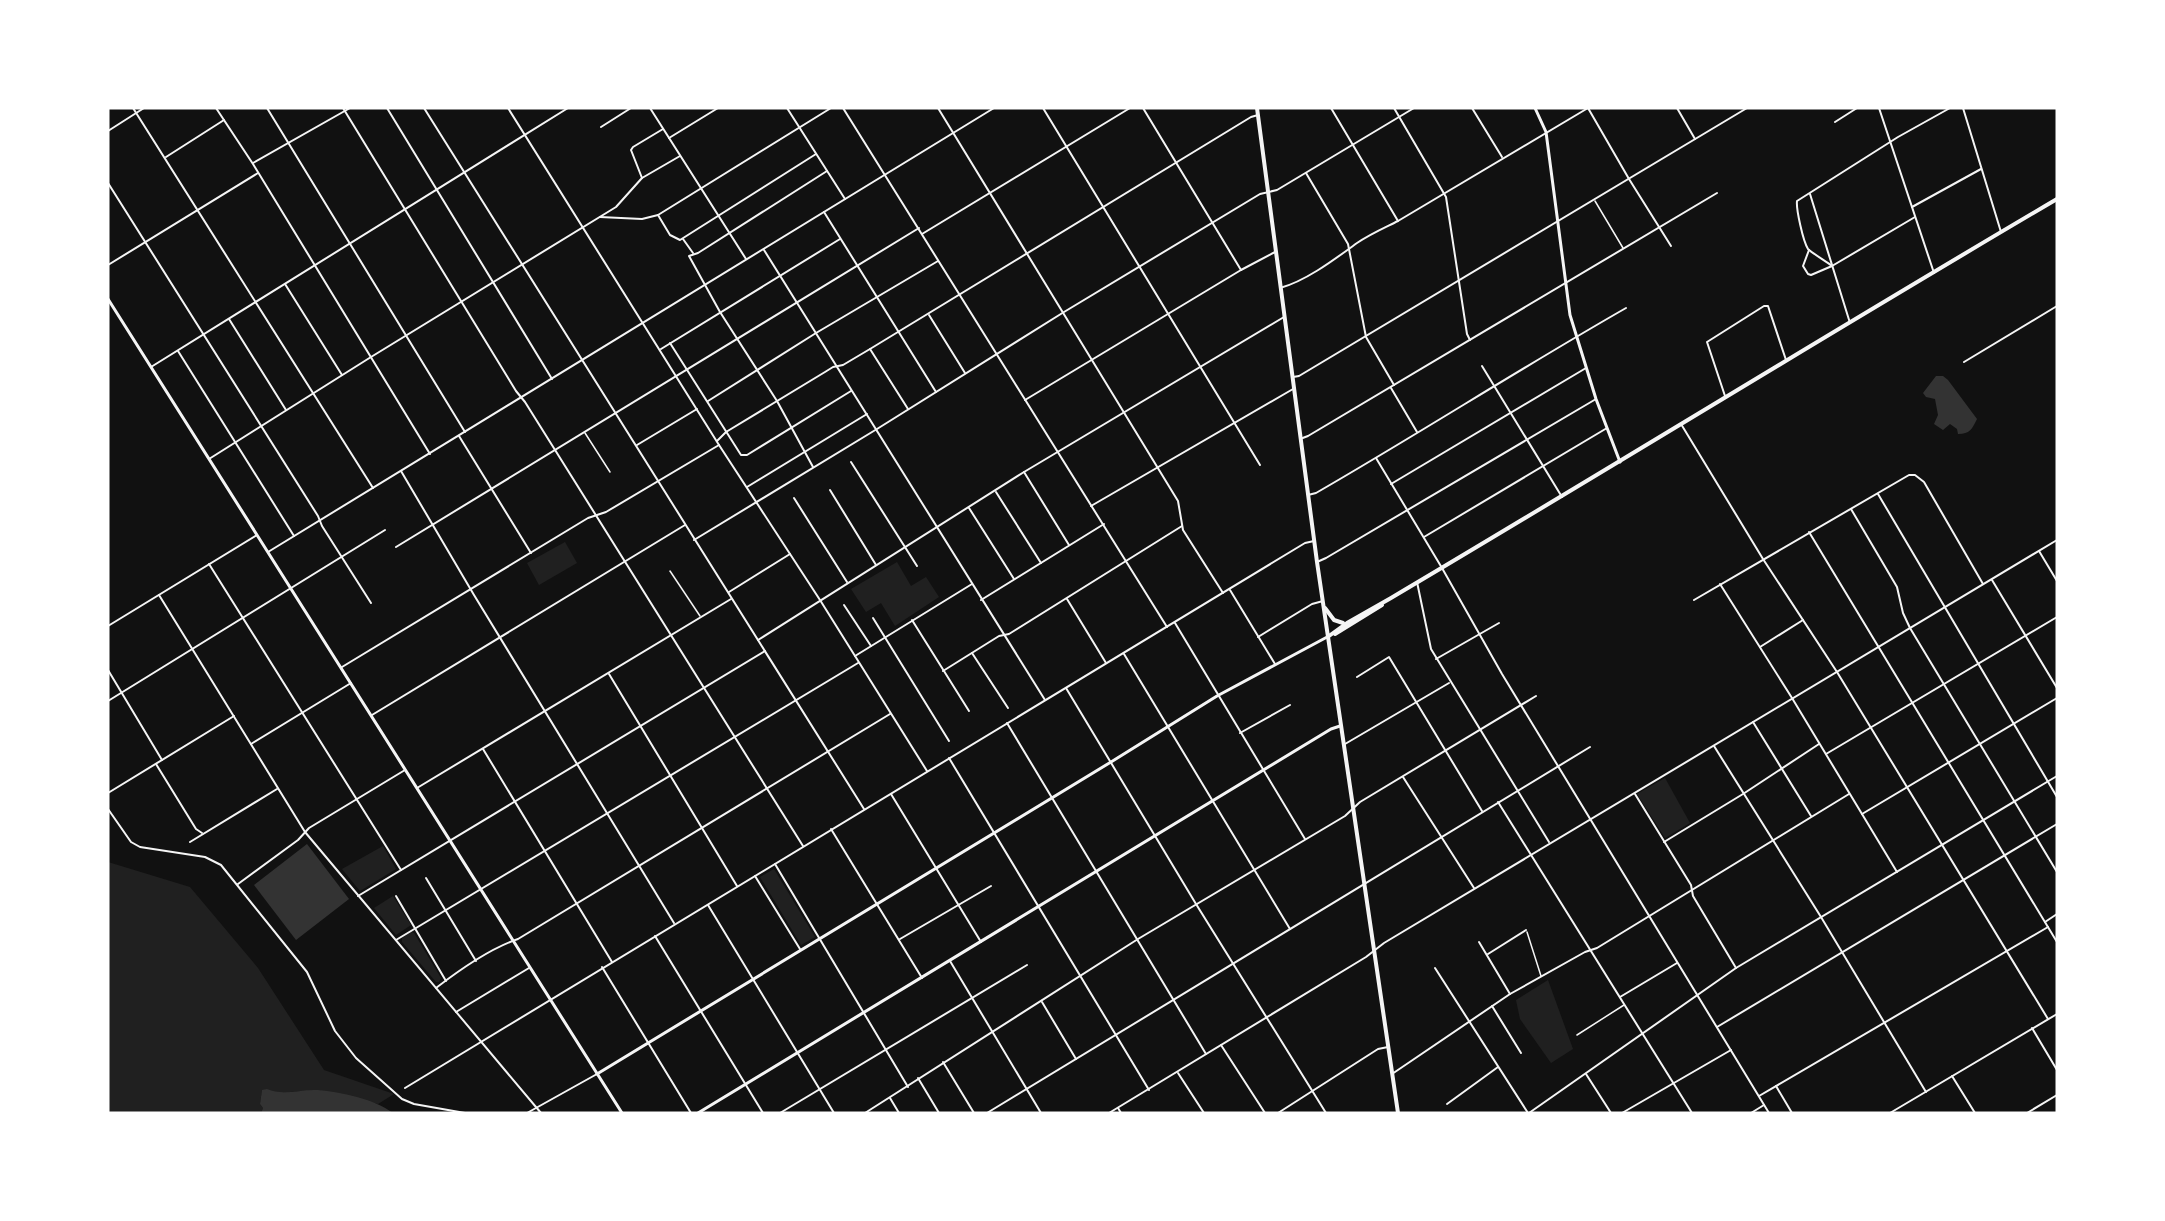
<svg xmlns="http://www.w3.org/2000/svg" width="2165" height="1221" viewBox="0 0 2165 1221" font-family="Helvetica,sans-serif">
  <style>
    .green { fill: #202020 }
    .water { fill: #333 }
    .lines { fill: none; stroke-linecap: round; stroke-linejoin: round }
    .service { stroke: #f5f5f5; stroke-width: 1.5 }
    .minor { stroke: #f5f5f5; stroke-width: 2 }
    .tertiary { stroke: #f5f5f5; stroke-width: 3 }
    .primary { stroke: #f5f5f5; stroke-width: 4 }
  </style>
  <rect width="100%" height="100%" fill="#111"/>
  <g class="green">
    <polygon points="565,542 577,563 539,585 527,563"/>
    <polygon points="897,562 911,586 926,577 939,597 895,626 881,603 866,612 851,589"/>
    <polygon points="1665,778 1690,823 1665,838 1637,794"/>
    <polygon points="383,846 396,869 360,891 342,869"/>
    <polygon points="108,862 190,887 258,968 324,1070 394,1094 378,1104 317,1090 277,1093 262,1090 260,1104 263,1108 261,1113 108,1113"/>
    <polygon points="774,869 815,937 801,945 760,877"/>
    <polygon points="393,896 411,925 396,935 374,908"/>
    <polygon points="411,932 414,933 441,978 439,982 436,982 402,942 402,938"/>
    <polygon points="1548,980 1573,1049 1551,1063 1520,1019 1516,1000"/>
  </g>
  <g class="water">
    <path d="M1936 376H1943L1948 380 1977 419C1972 429 1970 434 1958 434L1957 429 1950 424 1943 430 1934 424 1938 415 1935 399 1926 397 1923 393Z"/>
    <polygon points="307,844 349,899 296,940 254,885"/>
    <path d="M267 1089C283 1096 300 1089 318 1090 341 1092 374 1099 393 1113H261L263 1108 260 1104 262 1090Z"/>
  </g>
  <g class="lines">
    <g class="service">
      <polyline points="1595,201 1623,248"/>
      <polyline points="585,433 610,472"/>
      <polyline points="670,571 700,616"/>
      <polyline points="1527,932 1541,976"/>
      <polyline points="1577,1035 1624,1005"/>
    </g>
    <g class="minor">
      <polyline points="133,108 373,488"/>
      <polyline points="216,108 253,164 430,454"/>
      <polyline points="267,108 465,432"/>
      <polyline points="343,108 516,391 525,402 803,846"/>
      <polyline points="387,108 552,379"/>
      <polyline points="424,108 864,809"/>
      <polyline points="508,108 719,445 820,600 927,771"/>
      <polyline points="650,108 746,259"/>
      <polyline points="787,108 845,199"/>
      <polyline points="843,108 1167,627"/>
      <polyline points="938,108 1178,501 1183,530 1223,593"/>
      <polyline points="1043,108 1260,465"/>
      <polyline points="1143,108 1241,270"/>
      <polyline points="1331,108 1398,221"/>
      <polyline points="1394,108 1446,197 1467,334 1470,340"/>
      <polyline points="1472,108 1502,157"/>
      <polyline points="1588,108 1629,179 1671,246"/>
      <polyline points="1677,108 1695,139"/>
      <polyline points="1879,108 1934,273"/>
      <polyline points="1963,108 2001,232"/>
      <polyline points="1835,122 1857,108"/>
      <polyline points="601,127 631,108"/>
      <polyline points="108,131 144,108"/>
      <polyline points="669,138 718,108"/>
      <polyline points="166,157 224,120"/>
      <polyline points="253,163 350,108"/>
      <polyline points="1306,173 1348,244 1366,337 1394,385"/>
      <polyline points="642,178 631,150 633,147 663,129"/>
      <polyline points="108,183 318,516 322,526 371,603"/>
      <polyline points="1810,194 1850,323"/>
      <polyline points="1912,207 1981,169"/>
      <polyline points="824,212 936,392"/>
      <polyline points="658,215 670,235 680,240 816,154"/>
      <polyline points="600,217 642,219 658,215 831,108"/>
      <polyline points="922,234 1130,108"/>
      <polyline points="683,239 693,253"/>
      <polyline points="764,250 1045,700"/>
      <polyline points="1809,250 1803,266 1808,274 1811,275 1832,266 1915,217"/>
      <polyline points="108,265 258,173"/>
      <path d="M1832 266C1827 262 1812 253 1808 249 1803 241 1796 209 1797 201L1898 137 1950 108"/>
      <polyline points="285,284 342,375"/>
      <path d="M1280 288C1306 281 1335 259 1357 243 1370 234 1384 228 1398 221L1588 108"/>
      <polyline points="929,315 965,373"/>
      <polyline points="229,319 286,410"/>
      <polyline points="670,343 741,455 747,455 851,391"/>
      <polyline points="661,349 840,239"/>
      <polyline points="870,349 908,409"/>
      <polyline points="178,351 294,536"/>
      <polyline points="1964,362 2057,306"/>
      <polyline points="1482,366 1562,497"/>
      <polyline points="151,367 568,108"/>
      <polyline points="1293,377 1299,376 1747,108"/>
      <polyline points="1391,388 1417,432"/>
      <polyline points="1725,396 1707,342 1764,306 1768,306 1786,360"/>
      <polyline points="1025,400 1241,270 1275,252"/>
      <polyline points="708,401 816,333 938,261"/>
      <polyline points="1681,424 1763,559 1837,672 2048,1019"/>
      <polyline points="459,436 531,553"/>
      <polyline points="1300,439 1308,436 1717,193"/>
      <polyline points="717,441 726,432 825,372 833,367 843,365 870,349 1251,117 1258,115"/>
      <polyline points="637,445 697,409"/>
      <polyline points="1376,458 1442,568 1502,674 1769,1113"/>
      <polyline points="209,459 371,357 616,207 642,178 680,156"/>
      <polyline points="851,462 917,566"/>
      <polyline points="813,467 777,401 720,312 689,256 698,253 827,171"/>
      <polyline points="401,471 474,595 674,923"/>
      <polyline points="1024,472 1069,545"/>
      <polyline points="1391,484 1586,368"/>
      <polyline points="747,487 867,414"/>
      <polyline points="830,490 876,565"/>
      <polyline points="996,492 1041,563"/>
      <polyline points="1878,494 2057,797"/>
      <path d="M1308 495 1316 493C1420 433 1521 368 1626 308"/>
      <polyline points="794,498 847,582"/>
      <polyline points="1091,506 1293,389"/>
      <polyline points="969,508 1014,579"/>
      <polyline points="1851,509 1897,587 1903,613 1910,628 2057,872"/>
      <polyline points="1809,532 2057,942"/>
      <polyline points="1424,537 1607,428"/>
      <polyline points="694,540 877,429 1064,312 1260,194 1277,190 1414,108"/>
      <polyline points="396,547 919,228"/>
      <polyline points="2039,551 2057,581"/>
      <polyline points="268,552 994,108"/>
      <polyline points="1317,562 1326,558 1596,399"/>
      <polyline points="209,564 401,870"/>
      <polyline points="1992,580 2057,688"/>
      <polyline points="1417,582 1431,649 1549,842"/>
      <polyline points="1720,584 1792,698 1897,872"/>
      <polyline points="1230,590 1275,664"/>
      <polyline points="729,592 790,554"/>
      <polyline points="159,595 305,832 541,1113"/>
      <polyline points="1067,599 1106,663"/>
      <polyline points="981,600 1104,524"/>
      <polyline points="1694,600 1909,475 1915,475 1924,482 1983,584"/>
      <polyline points="844,605 871,646"/>
      <polyline points="873,618 949,741"/>
      <polyline points="912,620 969,711"/>
      <polyline points="1175,623 1305,839"/>
      <polyline points="108,626 257,535"/>
      <polyline points="1258,637 1312,604 1323,601"/>
      <polyline points="758,640 1024,472 1284,317"/>
      <polyline points="1760,647 1803,620"/>
      <polyline points="972,653 1008,708"/>
      <polyline points="1124,654 1290,929"/>
      <polyline points="855,656 972,584"/>
      <polyline points="1436,659 1499,623"/>
      <polyline points="342,667 588,518 606,512 719,445"/>
      <polyline points="108,670 162,760"/>
      <polyline points="943,671 999,636 1009,634 1182,526"/>
      <polyline points="609,674 737,886"/>
      <polyline points="1357,677 1389,657 1482,811"/>
      <polyline points="1066,688 1196,904 1326,1113"/>
      <polyline points="108,701 385,530"/>
      <polyline points="372,715 685,525"/>
      <polyline points="1753,722 1811,816"/>
      <polyline points="1007,723 1206,1054"/>
      <polyline points="1240,733 1290,705"/>
      <polyline points="251,744 351,683"/>
      <polyline points="1345,744 1449,683"/>
      <polyline points="1714,746 1821,917 1926,1092"/>
      <polyline points="483,749 612,962"/>
      <polyline points="1826,754 2057,617"/>
      <polyline points="949,758 1149,1090"/>
      <polyline points="156,764 196,829 202,833"/>
      <polyline points="1403,777 1474,888"/>
      <polyline points="417,788 731,599"/>
      <polyline points="108,793 234,716"/>
      <polyline points="891,794 981,942"/>
      <polyline points="1635,794 1691,885 1693,896 1736,968"/>
      <polyline points="1498,802 1692,1113"/>
      <polyline points="108,809 131,842 140,847 205,857 221,865 307,972 335,1031 356,1058 402,1099 414,1104 465,1113"/>
      <polyline points="1862,814 2057,698"/>
      <polyline points="831,829 922,978"/>
      <polyline points="190,842 277,789"/>
      <polyline points="1664,842 1743,794 1819,744"/>
      <polyline points="775,864 908,1087"/>
      <polyline points="755,876 800,949"/>
      <polyline points="426,878 476,961"/>
      <polyline points="238,884 298,840 309,828 405,770"/>
      <polyline points="358,896 765,651"/>
      <polyline points="396,896 446,981"/>
      <polyline points="708,905 834,1113"/>
      <polyline points="2045,922 2057,914"/>
      <polyline points="655,936 763,1113"/>
      <polyline points="900,939 991,886"/>
      <polyline points="396,940 858,663"/>
      <polyline points="1479,942 1510,994"/>
      <polyline points="1488,954 1526,930"/>
      <polyline points="950,961 1041,1113"/>
      <polyline points="602,967 691,1113"/>
      <polyline points="1435,968 1528,1113"/>
      <path d="M436 988C458 971 491 948 518 939L890 714"/>
      <polyline points="1620,997 1677,963"/>
      <polyline points="1042,1002 1076,1059"/>
      <polyline points="1492,1006 1521,1053"/>
      <polyline points="456,1012 529,968"/>
      <polyline points="1717,1027 2057,824"/>
      <polyline points="2032,1028 2057,1070"/>
      <polyline points="1221,1045 1265,1113"/>
      <polyline points="943,1062 974,1113"/>
      <polyline points="1178,1073 1204,1113"/>
      <polyline points="1392,1074 1510,994 1585,952 1597,948 1849,794"/>
      <polyline points="1586,1074 1611,1113"/>
      <polyline points="1952,1076 1975,1113"/>
      <polyline points="918,1078 939,1113"/>
      <polyline points="1776,1086 1792,1113"/>
      <polyline points="405,1088 1305,543 1314,541"/>
      <polyline points="1759,1096 2048,927"/>
      <polyline points="890,1098 899,1113"/>
      <polyline points="1447,1104 1498,1067"/>
      <polyline points="1118,1108 1121,1113"/>
      <polyline points="527,1113 597,1074"/>
      <polyline points="780,1113 1027,965"/>
      <polyline points="865,1113 1138,939 1345,816 1360,802 1536,696"/>
      <polyline points="987,1113 1590,747"/>
      <polyline points="1109,1113 1366,957 1384,943 2057,540"/>
      <polyline points="1278,1113 1378,1049 1388,1047"/>
      <polyline points="1529,1113 1736,968 2057,776"/>
      <polyline points="1622,1113 1731,1050"/>
      <polyline points="1751,1113 1764,1105"/>
      <polyline points="1890,1113 2057,1014"/>
      <polyline points="2027,1113 2057,1095"/>
    </g>
    <g class="tertiary">
      <polyline points="1535,108 1546,132 1570,315 1596,399 1620,462"/>
      <polyline points="108,299 622,1113"/>
      <polyline points="597,1074 1111,762 1217,696 1329,636"/>
      <polyline points="698,1113 1331,729 1340,726"/>
    </g>
    <g class="primary">
      <polyline points="1257,108 1317,562 1398,1113"/>
      <polyline points="1325,608 1334,620 1343,623"/>
      <polyline points="1335,634 1382,605"/>
      <path d="M1329 636 1347 623 1391 598C1614 466 1834 330 2057 199"/>
    </g>
  </g>
  <rect width="2165" height="1221" fill="none" stroke="#ffffff" stroke-width="219"/>
</svg>
